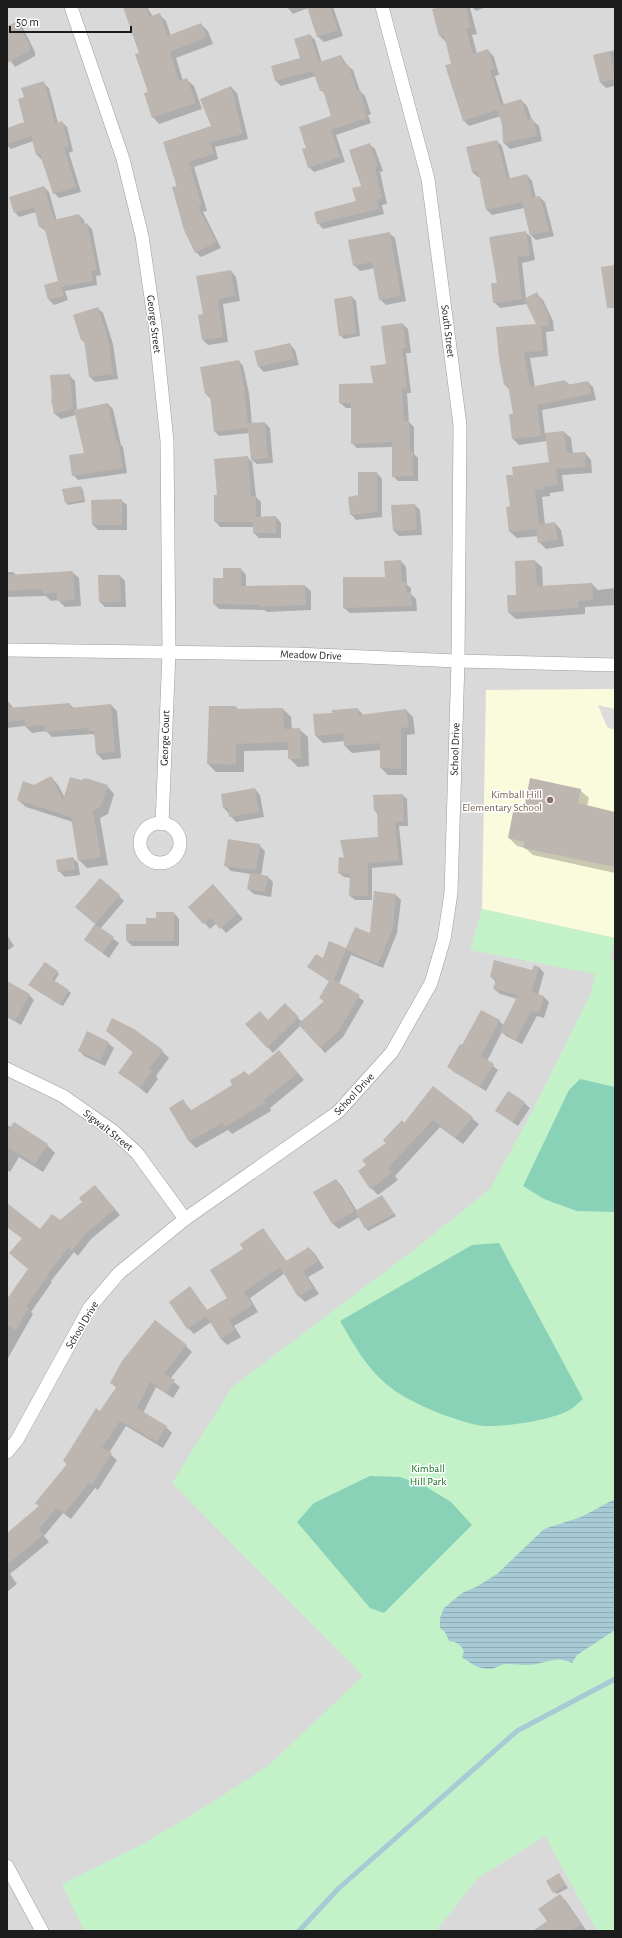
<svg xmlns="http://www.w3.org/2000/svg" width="622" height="1938" viewBox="0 0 622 1938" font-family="'Alegreya Sans',sans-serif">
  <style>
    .residential { fill: #dad9d9 }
    .education { fill: #fafbdd }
    .park { fill: #c3f2c8 }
    .pitch { fill: #89d2b7 }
    .parking { fill: #dcdcdc }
    .water { fill: url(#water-rules) }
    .shadow { fill: #0003 }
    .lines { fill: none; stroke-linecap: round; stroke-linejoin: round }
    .stream { stroke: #a7cad5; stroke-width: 5 }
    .building { fill: #bcb5b0 }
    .minor-casing { stroke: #9d9d9d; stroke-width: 14 }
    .minor { stroke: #fff; stroke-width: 13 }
    .education-dot { fill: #8d6e63; stroke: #fff; stroke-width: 1.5 }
    .labels { text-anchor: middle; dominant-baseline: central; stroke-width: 3; stroke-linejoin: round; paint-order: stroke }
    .street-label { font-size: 11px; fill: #1c1c1c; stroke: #fff }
    .education-label { font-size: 11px; fill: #785e54; stroke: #fff; text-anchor: end }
    .park-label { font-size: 11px; fill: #176c20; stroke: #fff }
  </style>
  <defs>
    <pattern id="water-rules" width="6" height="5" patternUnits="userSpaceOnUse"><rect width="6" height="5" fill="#a7cad5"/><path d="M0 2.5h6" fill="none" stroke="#8fadb6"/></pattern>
  </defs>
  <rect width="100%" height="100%" fill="#ece9e2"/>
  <rect class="residential" x="7" y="7" width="608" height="1924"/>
  <polygon class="education" points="615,689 615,938 482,909 486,690"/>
  <polygon class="park" points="482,909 615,938 610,959 615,961 615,1929 611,1931 597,1931 545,1836 478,1878 436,1931 84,1931 62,1884 143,1844 208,1805 269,1765 363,1676 172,1483 232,1387 415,1249 490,1189 535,1106 591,993 595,974 470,950"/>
  <g class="pitch">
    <polygon points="580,1079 615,1087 615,1212 577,1211 544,1199 523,1186 569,1090"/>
    <path d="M499 1243 583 1399C579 1402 576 1406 571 1409 555 1420 497 1429 477 1425 450 1419 407 1402 386 1384 366 1367 353 1343 340 1321L472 1245Z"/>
    <polygon points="370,1476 400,1477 425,1486 451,1502 472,1525 384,1613 370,1608 297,1522 314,1503"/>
  </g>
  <polygon class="parking" points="598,705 615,709 615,730 607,727"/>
  <path class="water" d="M615 1499V1630L577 1655 572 1663C557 1656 551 1661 536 1664 527 1666 515 1664 505 1664 500 1665 496 1668 491 1669 480 1670 470 1663 462 1657L464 1651C460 1644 457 1642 449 1641L445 1632 440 1628V1618L444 1608 462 1593 476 1587 497 1574 544 1529 581 1517Z"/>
  <g class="shadow">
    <polygon points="134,7 147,7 153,17 159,14 166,21 171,36 201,24 208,31 213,44 176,58 183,81 187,80 194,86 202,109 159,124 153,117 140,53"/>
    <polygon points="287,7 333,7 343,36 324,42 318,37 308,8 293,14"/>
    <polygon points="444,7 470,8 477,34 472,35 477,54 488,50 494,57 499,75 495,76 504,105 521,100 527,106 532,120 539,126 542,141 510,149 504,143 503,124 501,116 469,126 463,120 453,64 446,42 440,36"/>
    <polygon points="472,7 486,7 476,11"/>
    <polygon points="18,22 23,28 35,52 35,56 15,67 7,56 7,28"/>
    <polygon points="310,35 315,40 322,63 341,56 347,65 353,70 360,91 365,96 371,114 368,115 371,123 336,135 345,162 314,172 309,167 308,148 333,117 326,95 321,90 316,76 281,86 276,81 272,67 301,59"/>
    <polygon points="615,50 615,90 614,86 606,88 601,83 594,56"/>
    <polygon points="43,83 49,88 58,123 62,122 67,127 73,151 69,153 81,192 59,198 54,193 42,160 37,155 33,141 11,149 7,145 7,129 25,123 25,98"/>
    <polygon points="231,87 237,93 248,139 215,147 218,159 194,167 207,211 203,212 221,248 201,257 196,252 164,143 212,127"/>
    <polygon points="497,141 502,146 510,179 527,175 532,181 536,198 539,197 545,202 554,236 536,240 530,234 524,208 492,215 487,210 480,177 478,177 472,172"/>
    <polygon points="369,144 375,149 383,171 380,172 387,204 382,205 384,214 323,229 318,223 357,202 363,187"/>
    <polygon points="44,187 49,192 57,221 79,215 84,220 85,225 87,224 92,229 101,275 96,276 97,285 65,291 68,300 54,305 49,300 59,282 46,231 40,227 36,212 19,217 15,212"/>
    <polygon points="525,232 531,237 535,260 522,263 526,299 537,294 543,300 553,321 554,331 546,332 548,356 530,358 535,387 565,381 570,385 588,382 593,387 596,400 542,410 545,434 564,432 571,438 573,454 585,453 591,460 592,473 562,475 564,491 550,493 550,496 542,497 545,525 555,523 561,530 564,546 546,549 539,542 538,536 517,538 510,532 514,476 550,463 547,441 519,445 513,439 514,415 510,390 505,385 537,324 527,304 500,308 494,302 498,283"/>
    <polygon points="389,233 395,238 406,301 386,305 380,299 375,268 360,271 354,265"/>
    <polygon points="231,271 236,277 240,301 223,304 228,342 208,345 203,340 204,315"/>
    <polygon points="352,297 356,301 360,336 344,339 340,335 337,322"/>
    <polygon points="98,308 103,313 113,344 118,379 95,382 90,377 85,343 82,340"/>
    <polygon points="403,324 408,329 411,353 406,353 411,393 407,393 409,422 414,427 414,454 418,458 418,481 398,481 393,476 393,447 357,448 352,443 352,408 346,408 340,403 374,384 387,365"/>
    <polygon points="290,344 295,350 299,365 264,372 259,367"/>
    <polygon points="239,361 243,366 249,393 252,424 265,423 270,428 273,463 257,464 252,460 256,497 261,502 261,518 276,517 281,523 281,538 259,538 254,533 254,527 220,527 215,521 218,496 247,457 252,462 249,433 219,436 215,432 211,399 206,394"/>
    <polygon points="69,375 75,381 77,410 108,404 113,409 121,445 123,447 127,473 78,480 73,475 85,454 76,415 61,419 55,414 53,399"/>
    <polygon points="377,473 382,479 382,517 356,520 351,514 359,496"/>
    <polygon points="81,487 83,490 85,502 68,505 66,502"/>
    <polygon points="121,500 127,505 127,530 98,530 93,525"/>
    <polygon points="415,505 420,510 422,535 399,536 394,531"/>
    <polygon points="401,561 406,567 407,585 411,588 411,594 416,599 417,611 350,613 344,608 386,578"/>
    <polygon points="535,561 542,567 543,587 592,584 598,590 615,588 615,605 585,607 585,614 516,619 509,613"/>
    <polygon points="241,569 246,575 246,587 305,586 311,591 311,610 267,612 264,610 219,609 214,604 224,579"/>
    <polygon points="7,572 13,572 17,576 72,572 79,578 81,606 65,607 58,600 51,601 46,596 7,597"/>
    <polygon points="120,576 125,581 126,607 105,607 100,602"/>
    <polygon points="7,700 14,709 69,704 74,708 111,705 117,711 121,758 103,760 97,754 96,737 93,734 52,737 46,731 32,733 25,726 7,728"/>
    <polygon points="210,707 236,707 239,710 283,709 291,717 292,729 299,729 308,737 309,766 298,767 289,758 289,750 244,751 244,772 216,772 208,764"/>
    <polygon points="358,709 364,716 406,710 413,717 415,734 407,735 407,775 388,775 381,768 381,750 352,753 345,746 345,741 323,743 316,736 333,714"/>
    <polygon points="51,777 58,785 65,798 107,786 114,794 108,814 100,818 108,865 87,868 79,860 73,822 26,807 18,800 34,786"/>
    <polygon points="255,789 260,795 264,817 236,822 224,808"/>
    <polygon points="580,790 589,798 587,806 615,813 615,873 533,855 525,848 517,846 509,838 525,810"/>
    <polygon points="402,795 407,799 408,826 399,826 403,865 372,868 372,900 355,900 350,896 351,878 344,877 339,873 345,859 379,838 378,814 375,811"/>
    <polygon points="259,845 265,851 261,876 268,877 273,882 271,897 254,894 248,889 251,874 231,871 225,865"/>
    <polygon points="73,858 78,863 80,875 65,877 59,871"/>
    <polygon points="219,891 243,919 226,933 217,923 210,929 189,907"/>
    <polygon points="396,895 401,900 397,933 383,968 351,955 339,984 364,1001 343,1037 325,1053 301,1025 273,1053 246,1024 268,1021 285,1005 302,1022 325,1002 321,998 330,982 309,967 347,949 370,934"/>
    <polygon points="119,896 124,901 100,929 119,943 109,958 85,940 96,924 82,912"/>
    <polygon points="174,913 179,919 179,946 132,946 127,941 157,919"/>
    <polygon points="7,935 14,946 7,951"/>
    <polygon points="539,967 544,973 538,995 544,997 549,1002 544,1018 537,1016 522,1044 506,1036 502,1032 487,1061 498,1070 486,1091 454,1072 448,1067 463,1047 499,1021 504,1025 518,999 500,994 494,989 496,982 491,977 532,971"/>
    <polygon points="57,972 59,974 54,982 71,993 63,1006 32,987"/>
    <polygon points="7,982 29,995 34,1000 21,1025 7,1017"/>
    <polygon points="107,1031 162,1051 169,1058 156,1076 158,1079 147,1094 120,1072 134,1053"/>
    <polygon points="108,1043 114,1048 105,1066 84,1056 79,1050"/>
    <polygon points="279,1051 304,1080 270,1108 271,1111 232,1134 228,1130 196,1148 190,1142 170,1108 183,1101 192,1111 234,1085 245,1072 249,1076"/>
    <polygon points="434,1087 479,1124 463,1144 440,1127 395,1176 398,1180 378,1195 371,1188 388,1143"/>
    <polygon points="524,1103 530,1108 518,1126 496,1111"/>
    <polygon points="7,1125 47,1145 55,1153 43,1172 19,1157 10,1172 7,1170"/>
    <polygon points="336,1180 341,1185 357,1211 384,1199 396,1216 368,1231 359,1217 339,1229 333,1224 314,1193"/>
    <polygon points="100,1192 120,1215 91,1239 78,1256 74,1252 51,1281 52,1282 31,1312 33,1314 7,1360 7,1297 9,1298 29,1269 23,1239 7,1227 7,1205 40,1230 60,1222"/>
    <polygon points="263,1229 287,1262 309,1248 315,1254 324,1268 308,1277 319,1294 305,1302 299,1296 285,1273 250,1298 258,1312 234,1326 241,1337 227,1345 221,1339 211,1322 194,1334 188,1328 190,1288 208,1311 229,1298 244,1249"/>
    <polygon points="186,1346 192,1352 170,1379 180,1387 173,1398 156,1387 143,1413 166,1427 172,1433 163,1448 126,1426 109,1453 117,1460 98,1490 95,1488 71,1519 63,1513 44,1536 49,1542 10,1574 17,1584 8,1591 7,1535 40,1507 67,1464 64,1461 117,1388 111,1383"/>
    <polygon points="559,1874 568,1888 557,1894 554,1892"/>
    <polygon points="560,1895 566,1901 586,1930 534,1931 548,1921"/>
  </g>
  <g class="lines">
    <polyline class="stream" points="299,1931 338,1889 517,1731 615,1679"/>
  </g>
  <g class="building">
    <polygon points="123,7 146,7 149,17 160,13 167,36 201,23 207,37 170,52 179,81 187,78 196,103 152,118 144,93 148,92 135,54 139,53"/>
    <polygon points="307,7 330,7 338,30 317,37"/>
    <polygon points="440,7 466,7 471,28 466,29 473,54 488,49 494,69 490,70 501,105 521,99 528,120 533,119 537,136 503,143 502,124 497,110 463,121 445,65 451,64 444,35 439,36 432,9"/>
    <polygon points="18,21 30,46 30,51 7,63 7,26"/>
    <polygon points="310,34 319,62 341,55 344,65 348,64 357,91 360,90 366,109 364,110 367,118 331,130 340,157 308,168 302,149 306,148 299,127 331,116 323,90 320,91 313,71 275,81 271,66 300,58 294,39"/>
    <polygon points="610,51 615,79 600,83 593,55"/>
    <polygon points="44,81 55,123 62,121 69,146 64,148 76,187 53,194 40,154 36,155 31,136 7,144 7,128 24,122 18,99 24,97 21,88"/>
    <polygon points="231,86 243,134 210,142 214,154 189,162 202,206 198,207 216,242 195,253 184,230 172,187 177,186 163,142 211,126 200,99"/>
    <polygon points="497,140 507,179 527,174 532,197 540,196 549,231 530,235 522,202 486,210 478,171 472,172 466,147"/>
    <polygon points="370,143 378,166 375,167 382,198 377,200 379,209 317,224 314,212 356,201 352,188 361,186 349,150"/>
    <polygon points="44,186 54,220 79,214 82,225 87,223 97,270 91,271 93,281 61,287 64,296 48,300 44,285 58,281 44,226 39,227 34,207 14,213 9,197"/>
    <polygon points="526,231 530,255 517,257 522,299 493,303 491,283 497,283 489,237"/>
    <polygon points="390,232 401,296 379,300 372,262 353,266 348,240"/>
    <polygon points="615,265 615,308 607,308 601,267"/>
    <polygon points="231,270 235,296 218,299 223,337 202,340 198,315 203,314 196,276"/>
    <polygon points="537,292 548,314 549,326 541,326 543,351 524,352 530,387 565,380 567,385 588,381 591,394 537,405 541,436 512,439 509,414 513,414 508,385 504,385 499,358 496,327 536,324 524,299"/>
    <polygon points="352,296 356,333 339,336 334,299"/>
    <polygon points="98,307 108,338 113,374 89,377 84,339 81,340 73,315"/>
    <polygon points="403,323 406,348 402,348 407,388 402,389 404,421 409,421 410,452 413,452 413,476 392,477 392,442 351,444 351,403 339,403 339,384 373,383 370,366 386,364 381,326"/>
    <polygon points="290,343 294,359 258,367 254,351"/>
    <polygon points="239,360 244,387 248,423 265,422 268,458 251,460 248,428 214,432 210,394 205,394 200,367"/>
    <polygon points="70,374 73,409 54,414 51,399 52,399 50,375"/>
    <polygon points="108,403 116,441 118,441 123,468 72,476 69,455 84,453 74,410"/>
    <polygon points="564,431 567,453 585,452 586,467 556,469 558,485 544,487 544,489 535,490 539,525 555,522 558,539 538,543 536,529 509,532 506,507 510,506 506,475 513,475 512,467 549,462 545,433"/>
    <polygon points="248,456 251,496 256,496 256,517 276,516 276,533 253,533 253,522 214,522 214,495 217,495 214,459"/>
    <polygon points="358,472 377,472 377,512 350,515 348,497 358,495"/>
    <polygon points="81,486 83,500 65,503 62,489"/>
    <polygon points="122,499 122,525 92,525 91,500"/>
    <polygon points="415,504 417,530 393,531 391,505"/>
    <polygon points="401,560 402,582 406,582 406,593 411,592 412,606 343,608 343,577 385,577 384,561"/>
    <polygon points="535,560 537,586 592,583 593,600 578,601 579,608 508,613 507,595 516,595 515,561"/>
    <polygon points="223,568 241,568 241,586 305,585 306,605 260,607 260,605 213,604 213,578 223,578"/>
    <polygon points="73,571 75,600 57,601 57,593 43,594 43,589 7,591 7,575"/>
    <polygon points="98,575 120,575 121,602 99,602"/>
    <polygon points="70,703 70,708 111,704 115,752 96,754 94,731 89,731 88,728 45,732 44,725 25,727 24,720 7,722 7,708"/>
    <polygon points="209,706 236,706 236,709 283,708 284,729 300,728 301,759 288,759 288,742 236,744 236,765 207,764"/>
    <polygon points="358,708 359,715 406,709 409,727 401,728 401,769 380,768 380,743 344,746 343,733 315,736 313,714 332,713 332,710"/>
    <polygon points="51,776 63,800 70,777 81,780 85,778 108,785 101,806 93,811 101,857 78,861 71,817 17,800 23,781 34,785"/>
    <polygon points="530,778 581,789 578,803 615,812 615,867 523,848 525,842 508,838 514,807 524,809"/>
    <polygon points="255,788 259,812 229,817 228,807 223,808 221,794"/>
    <polygon points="403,794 404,822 395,822 399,861 368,863 368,896 349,896 350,874 338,873 339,857 344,858 340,840 378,837 377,811 374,811 373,795"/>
    <polygon points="228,839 260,844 256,870 224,866"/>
    <polygon points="73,857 75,869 58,872 56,860"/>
    <polygon points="250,873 268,876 265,892 247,889"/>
    <polygon points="100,878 120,895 95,924 75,907"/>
    <polygon points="213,884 238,913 220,929 211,918 203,924 188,907"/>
    <polygon points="374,891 396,894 393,928 378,964 346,950 334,980 360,995 338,1032 320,1048 298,1024 324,1001 319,998 329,981 307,967 316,954 323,958 329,941 346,948 355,927 370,933"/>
    <polygon points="156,912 174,912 174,941 126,941 126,924 146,924 146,918 156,918"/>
    <polygon points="95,924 114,937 103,953 84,940"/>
    <polygon points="494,960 532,970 534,965 539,967 532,992 544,996 539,1013 531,1011 516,1040 500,1031 518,995 493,989 496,979 490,977"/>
    <polygon points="45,962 58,971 52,979 69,990 60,1005 28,985"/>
    <polygon points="7,981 30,994 15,1021 7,1016"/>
    <polygon points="285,1003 299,1017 267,1048 245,1024 260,1011 268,1020"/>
    <polygon points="481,1010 500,1020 481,1056 494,1064 480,1087 447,1067 460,1044 462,1045"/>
    <polygon points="112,1018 134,1029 163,1050 149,1069 152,1071 140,1088 118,1073 133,1052 106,1031"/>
    <polygon points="87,1031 109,1042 100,1061 78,1051"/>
    <polygon points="279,1050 298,1073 263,1101 265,1103 225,1127 222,1123 189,1142 169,1108 183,1099 190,1111 232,1085 230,1080 245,1071 248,1076"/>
    <polygon points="433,1086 473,1117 455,1138 433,1120 388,1168 392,1173 370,1189 358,1171 366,1165 362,1160 386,1143 383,1140 402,1120 404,1123"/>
    <polygon points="508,1091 525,1102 513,1122 495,1111"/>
    <polygon points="14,1122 48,1144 35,1164 7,1147 7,1132"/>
    <polygon points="336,1179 355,1211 332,1224 313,1192"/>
    <polygon points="95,1185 115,1209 85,1234 72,1251 68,1248 47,1275 48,1276 26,1307 29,1308 16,1330 7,1325 7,1299 28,1269 9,1253 22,1238 7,1227 7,1203 40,1229 52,1214 60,1220 82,1202 79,1198"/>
    <polygon points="382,1195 394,1214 365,1229 355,1211"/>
    <polygon points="263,1228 286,1261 309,1247 318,1261 303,1271 313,1288 298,1297 280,1267 244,1292 253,1305 229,1320 235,1330 221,1339 206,1316 187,1329 169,1302 190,1286 207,1310 227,1298 210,1270 243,1249 240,1244"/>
    <polygon points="155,1320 187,1345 164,1374 175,1380 167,1393 150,1382 137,1408 167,1426 157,1442 120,1421 102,1448 112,1453 92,1485 89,1483 64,1514 56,1508 39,1529 43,1535 7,1565 7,1533 39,1506 35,1503 67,1464 63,1461 88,1421 96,1408 100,1411 117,1386 110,1383 122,1361"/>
    <polygon points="559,1873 566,1885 553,1893 546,1881"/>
    <polygon points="560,1894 581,1924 571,1931 533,1931 547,1921 538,1909"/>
  </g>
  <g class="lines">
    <defs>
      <g id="minor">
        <polyline points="71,7 123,159 142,236 155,325 167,441 169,652 162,824"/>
        <polyline points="7,650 295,654 458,661 615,665"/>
        <circle cx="160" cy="843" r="20"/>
        <polyline points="7,1069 63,1096 113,1131 137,1153 185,1219"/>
        <polyline points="7,1452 17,1440 90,1307 119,1273 185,1219 338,1112 392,1052 431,983 444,939 451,893 458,661 460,425 428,179 382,7"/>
        <polyline points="7,1866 42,1931"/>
      </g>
    </defs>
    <use href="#minor" class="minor-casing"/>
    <use href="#minor" class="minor"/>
  </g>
  <circle class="education-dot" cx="550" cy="800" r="4"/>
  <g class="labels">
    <g class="street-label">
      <text transform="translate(154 324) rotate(83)">George Street</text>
      <text transform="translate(448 331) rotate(83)">South Street</text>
      <text transform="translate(311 655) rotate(2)">Meadow Drive</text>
      <text transform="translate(165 738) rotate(-88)">George Court</text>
      <text transform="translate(455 749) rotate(-88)">School Drive</text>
      <text transform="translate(354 1094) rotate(-47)">School Drive</text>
      <text transform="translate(108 1130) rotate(38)">Sigwalt Street</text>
      <text transform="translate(82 1325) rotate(-59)">School Drive</text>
    </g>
    <g class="education-label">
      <text x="542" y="794">Kimball Hill<tspan x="542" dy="13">Elementary School</tspan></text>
    </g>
    <g class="park-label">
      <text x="428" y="1468">Kimball<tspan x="428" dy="13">Hill Park</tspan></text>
    </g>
  </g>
  <rect width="622" height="1938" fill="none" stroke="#1c1c1c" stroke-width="16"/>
  <path d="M10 26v6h121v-6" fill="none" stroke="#1c1c1c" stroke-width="2"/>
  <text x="16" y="26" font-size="12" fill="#1c1c1c" stroke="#ffffff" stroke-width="3" paint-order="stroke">50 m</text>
</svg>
